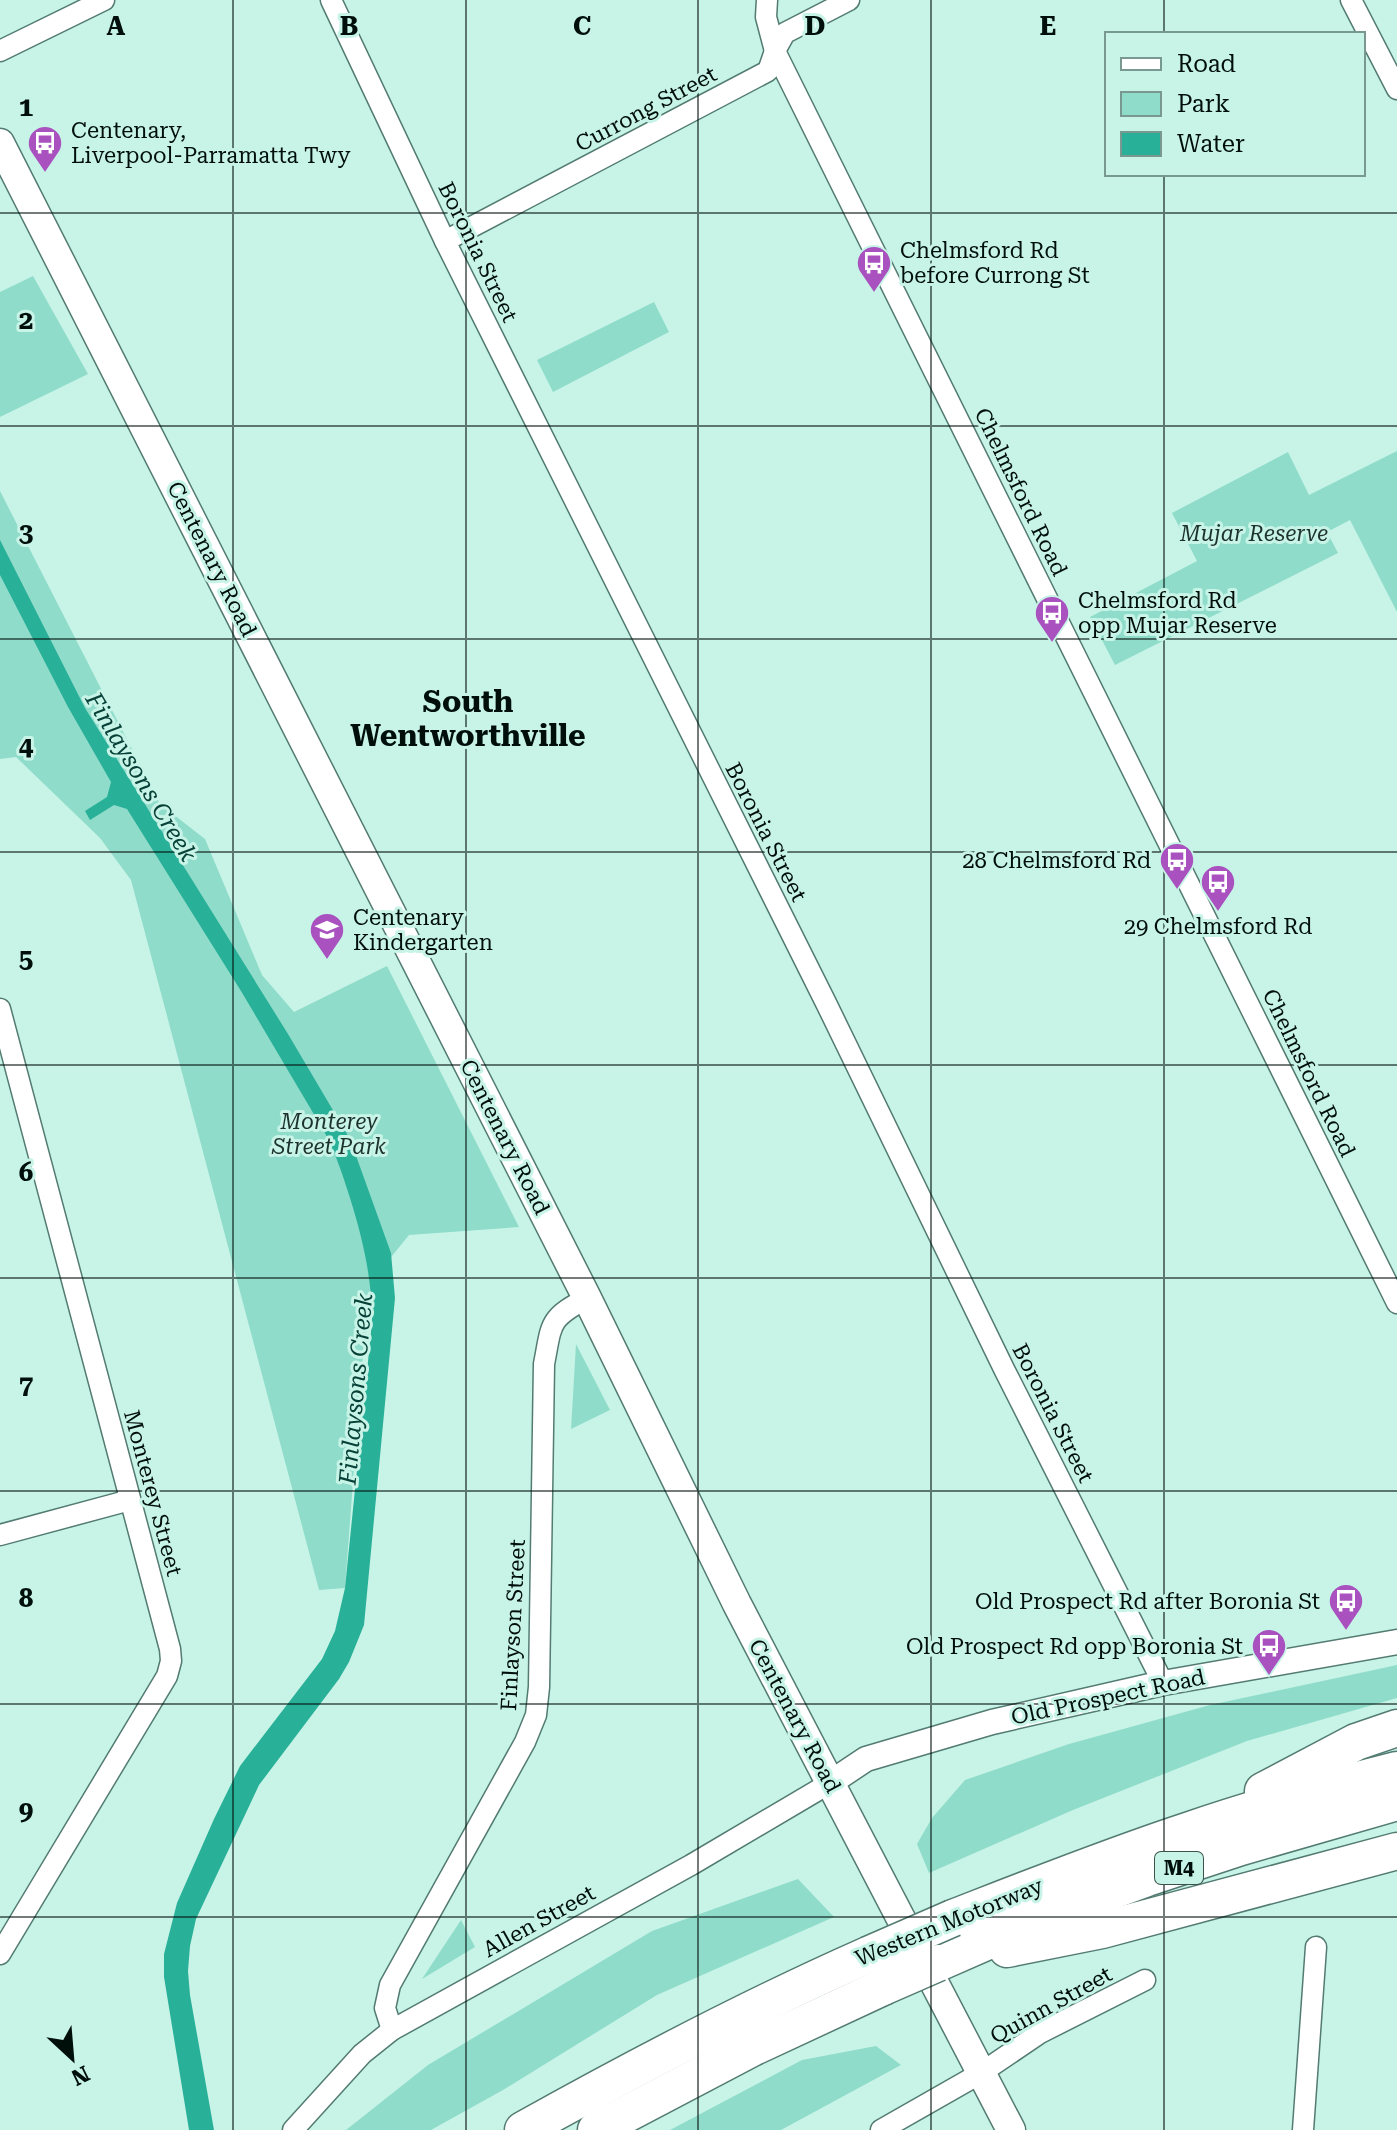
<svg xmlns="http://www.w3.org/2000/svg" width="1397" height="2130" viewBox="0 0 1397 2130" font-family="'Roboto Serif',serif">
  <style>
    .green { fill: #90dcca }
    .water { fill: #29b098 }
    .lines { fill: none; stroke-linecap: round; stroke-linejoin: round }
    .minor-casing { stroke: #537b71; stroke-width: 23 }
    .tertiary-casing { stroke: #537b71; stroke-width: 27 }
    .secondary-casing { stroke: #537b71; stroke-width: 31 }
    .motorway-casing { stroke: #537b71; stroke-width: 39 }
    .minor { stroke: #fff; stroke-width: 20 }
    .tertiary { stroke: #fff; stroke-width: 24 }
    .secondary { stroke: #fff; stroke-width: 28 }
    .motorway { stroke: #fff; stroke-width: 36 }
    .motorway-bridge-casing { stroke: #537b71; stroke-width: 39; stroke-linecap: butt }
    .motorway-bridge { stroke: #fff; stroke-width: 36 }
    .grid { fill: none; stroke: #010f0b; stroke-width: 2; stroke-opacity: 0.55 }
    .labels { text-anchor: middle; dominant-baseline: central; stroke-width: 6; stroke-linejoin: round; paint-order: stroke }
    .shield { fill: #c8f4e8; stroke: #3d544d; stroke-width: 2 }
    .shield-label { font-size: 20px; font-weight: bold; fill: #010f0b }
    .street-label { font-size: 22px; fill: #010f0b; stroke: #c8f4e8 }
    .poi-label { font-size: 22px; fill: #010f0b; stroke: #c8f4e8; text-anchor: start }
    .park-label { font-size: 22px; font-style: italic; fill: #1d322d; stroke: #c8f4e8 }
    .water-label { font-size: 24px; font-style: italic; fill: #074137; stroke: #c8f4e8 }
    .district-label { font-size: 30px; font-weight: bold; fill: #010f0b; stroke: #c8f4e8 }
    .grid-label { font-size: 26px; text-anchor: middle; font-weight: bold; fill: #010f0b; stroke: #c8f4e8; stroke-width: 6; stroke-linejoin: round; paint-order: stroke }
  </style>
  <rect width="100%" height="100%" fill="#c8f4e8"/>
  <g class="green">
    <polygon points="33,276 88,374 0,417 0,292"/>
    <polygon points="654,302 669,332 553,392 537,360"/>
    <polygon points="1397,451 1397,612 1350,520 1327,532 1338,553 1115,665 1090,617 1197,561 1172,513 1288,452 1309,495"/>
    <polygon points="0,491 160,804 205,839 262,975 294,1012 387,966 519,1227 409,1235 371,1282 361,1376 345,1588 319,1590 131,880 100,838 16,757 0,759"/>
    <polygon points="576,1344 610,1410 571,1429"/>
    <polygon points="1397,1665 1397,1698 1247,1741 1073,1810 929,1873 917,1844 932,1818 965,1780 1069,1744 1210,1705"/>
    <polygon points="798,1879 834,1917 657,1995 503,2090 431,2130 346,2130 428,2065 652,1931"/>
    <polygon points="461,1920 475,1947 422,1979"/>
    <polygon points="876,2046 901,2065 781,2130 670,2130 802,2060"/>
  </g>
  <path class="water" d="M0 540 85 708 288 1034 350 1139 391 1253 395 1298 364 1625 349 1662 339 1679 259 1785 196 1919 190 1946 188 1971 190 1995 214 2130H189L164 1977V1954L177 1903 214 1819 240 1766 322 1659 335 1631 345 1588 372 1322C372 1278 363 1240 350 1198 343 1176 336 1154 325 1133L241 991 127 809 114 805 90 820 85 811 107 797 111 782 68 707 0 575Z"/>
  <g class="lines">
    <defs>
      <g id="minor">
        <polyline points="331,0 445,241 826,1003 1004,1369 1163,1683"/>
        <polyline points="767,0 766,17 775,51 1397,1303"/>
        <polyline points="1351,0 1397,89"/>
        <polyline points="0,51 104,0"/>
        <polyline points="445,241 768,71 775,51 785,33 849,0"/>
        <polyline points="0,1009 170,1649 171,1661 167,1676 0,1954"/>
        <polyline points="0,1535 130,1500"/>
        <path d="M392 2030 385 2008 390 1985 525 1742 536 1715 539 1687 544 1364C552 1323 548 1319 587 1298"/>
        <polyline points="293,2130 362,2054 392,2030 691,1865 830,1783"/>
        <polyline points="881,2130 981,2073 1040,2033 1145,1980"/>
        <polyline points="1303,2130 1316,1947"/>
      </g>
      <polyline id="tertiary" points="830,1783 866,1759 992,1722 1163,1683 1397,1642"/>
      <polyline id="secondary" points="0,143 587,1298 737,1604 1011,2130"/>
      <g id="motorway">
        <polyline points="1263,1791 1356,1742 1397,1728"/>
        <path d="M953 1918C1030 1888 1108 1857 1187 1831 1256 1807 1326 1788 1397 1770"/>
        <polyline points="1007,1949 1102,1930 1397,1851"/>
        <polyline points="938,1963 1054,1912 1147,1878 1241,1847 1397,1802"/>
        <path d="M523 2130C636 2067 750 2007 868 1955"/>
        <polyline points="596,2130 752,2048 883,1987"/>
      </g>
    </defs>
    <use href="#minor" class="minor-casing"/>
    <use href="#tertiary" class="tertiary-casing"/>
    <use href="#secondary" class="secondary-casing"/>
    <use href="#motorway" class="motorway-casing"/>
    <use href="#minor" class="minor"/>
    <use href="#tertiary" class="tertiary"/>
    <use href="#secondary" class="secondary"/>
    <use href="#motorway" class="motorway"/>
    <defs>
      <g id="motorway-bridge">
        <polyline points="868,1955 953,1918"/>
        <polyline points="883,1987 938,1963"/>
      </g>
    </defs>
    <use href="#motorway-bridge" class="motorway-bridge-casing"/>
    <use href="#motorway-bridge" class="motorway-bridge"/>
  </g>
  <path class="grid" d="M233 0V2130M466 0V2130M698 0V2130M931 0V2130M1164 0V34M1164 174V2130M0 213H1397M0 426H1397M0 639H1397M0 852H1397M0 1065H1397M0 1278H1397M0 1491H1397M0 1704H1397M0 1917H1397"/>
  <defs>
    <symbol id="bus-pin" viewBox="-11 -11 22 30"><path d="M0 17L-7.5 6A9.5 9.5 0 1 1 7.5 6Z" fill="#a851bf" stroke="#c8f4e8"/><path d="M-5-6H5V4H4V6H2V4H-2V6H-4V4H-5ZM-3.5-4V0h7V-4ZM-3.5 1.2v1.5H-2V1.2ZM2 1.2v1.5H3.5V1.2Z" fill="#fff"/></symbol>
    <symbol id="school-pin" viewBox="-11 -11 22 30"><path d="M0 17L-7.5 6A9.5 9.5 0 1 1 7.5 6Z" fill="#a851bf" stroke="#c8f4e8"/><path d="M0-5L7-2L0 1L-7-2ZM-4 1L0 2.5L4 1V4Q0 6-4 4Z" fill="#fff"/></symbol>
  </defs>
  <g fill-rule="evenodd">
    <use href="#bus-pin" x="25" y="123" width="40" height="54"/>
    <use href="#bus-pin" x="854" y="243" width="40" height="54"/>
    <use href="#bus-pin" x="1032" y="593" width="40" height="54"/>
    <use href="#bus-pin" x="1157" y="840" width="40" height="54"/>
    <use href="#bus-pin" x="1198" y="862" width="40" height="54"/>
    <use href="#school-pin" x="307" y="910" width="40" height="54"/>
    <use href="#bus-pin" x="1326" y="1581" width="40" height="54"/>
    <use href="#bus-pin" x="1249" y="1626" width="40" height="54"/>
  </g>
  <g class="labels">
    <rect class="shield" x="1155" y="1852" width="48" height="32" rx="6"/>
    <g class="shield-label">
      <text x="1179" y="1868">M4</text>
    </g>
    <g class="street-label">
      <text transform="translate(646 109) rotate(-28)">Currong Street</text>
      <text transform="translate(478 252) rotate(64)">Boronia Street</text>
      <text transform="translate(1021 492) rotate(64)">Chelmsford Road</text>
      <text transform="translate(212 559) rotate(63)">Centenary Road</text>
      <text transform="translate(766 832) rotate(63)">Boronia Street</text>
      <text transform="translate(1309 1073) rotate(64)">Chelmsford Road</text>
      <text transform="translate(505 1137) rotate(63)">Centenary Road</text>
      <text transform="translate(1053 1413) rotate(63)">Boronia Street</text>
      <text transform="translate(153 1493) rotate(75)">Monterey Street</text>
      <text transform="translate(513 1625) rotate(-87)">Finlayson Street</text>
      <text transform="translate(1108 1697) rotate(-12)">Old Prospect Road</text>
      <text transform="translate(795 1716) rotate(62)">Centenary Road</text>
      <text transform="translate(539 1921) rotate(-29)">Allen Street</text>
      <text transform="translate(949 1922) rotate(-22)">Western Motorway</text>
      <text transform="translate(1051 2005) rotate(-29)">Quinn Street</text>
    </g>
    <g class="poi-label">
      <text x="71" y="130">Centenary,<tspan x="71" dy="25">Liverpool-Parramatta Twy</tspan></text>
      <text x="900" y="250">Chelmsford Rd<tspan x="900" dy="25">before Currong St</tspan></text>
      <text x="1078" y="600">Chelmsford Rd<tspan x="1078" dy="25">opp Mujar Reserve</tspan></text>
      <text x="1151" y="860" text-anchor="end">28 Chelmsford Rd</text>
      <text x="353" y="917">Centenary<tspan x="353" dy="25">Kindergarten</tspan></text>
      <text x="1218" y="926" text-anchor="middle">29 Chelmsford Rd</text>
      <text x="1320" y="1601" text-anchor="end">Old Prospect Rd after Boronia St</text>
      <text x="1243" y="1646" text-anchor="end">Old Prospect Rd opp Boronia St</text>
    </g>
    <g class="park-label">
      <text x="1254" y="533">Mujar Reserve</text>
      <text x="329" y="1121">Monterey<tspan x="329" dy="25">Street Park</tspan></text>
    </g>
    <g class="water-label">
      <text transform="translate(141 777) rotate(59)">Finlaysons Creek</text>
      <text transform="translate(356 1389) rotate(-85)">Finlaysons Creek</text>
    </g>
    <g class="district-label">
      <text x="468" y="701">South<tspan x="468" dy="34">Wentworthville</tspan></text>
    </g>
  </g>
  <g class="grid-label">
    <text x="116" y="35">A</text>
    <text x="349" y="35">B</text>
    <text x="582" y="35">C</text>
    <text x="815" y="35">D</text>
    <text x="1048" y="35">E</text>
    <text x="26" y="116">1</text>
    <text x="26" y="329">2</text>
    <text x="26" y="542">3</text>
    <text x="26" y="755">4</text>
    <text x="26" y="968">5</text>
    <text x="26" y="1181">6</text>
    <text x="26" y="1394">7</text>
    <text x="26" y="1607">8</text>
    <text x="26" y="1820">9</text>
  </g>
  <rect x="1105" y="32" width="260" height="144" fill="#c8f4e8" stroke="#789890" stroke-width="2"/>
  <rect x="1121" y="58" width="40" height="12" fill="#ffffff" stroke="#789890" stroke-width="2"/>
  <text x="1177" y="72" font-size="24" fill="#010f0b">Road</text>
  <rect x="1121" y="92" width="40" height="24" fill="#90dcca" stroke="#789890" stroke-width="2"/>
  <text x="1177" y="112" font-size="24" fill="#010f0b">Park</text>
  <rect x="1121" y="132" width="40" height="24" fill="#29b098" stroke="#789890" stroke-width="2"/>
  <text x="1177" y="152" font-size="24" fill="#010f0b">Water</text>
  <g transform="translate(72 2058) rotate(154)" stroke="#c8f4e8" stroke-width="6" paint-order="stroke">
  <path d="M0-6L14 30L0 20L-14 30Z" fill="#010f0b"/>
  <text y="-12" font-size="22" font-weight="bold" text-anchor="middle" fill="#010f0b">N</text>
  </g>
</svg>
